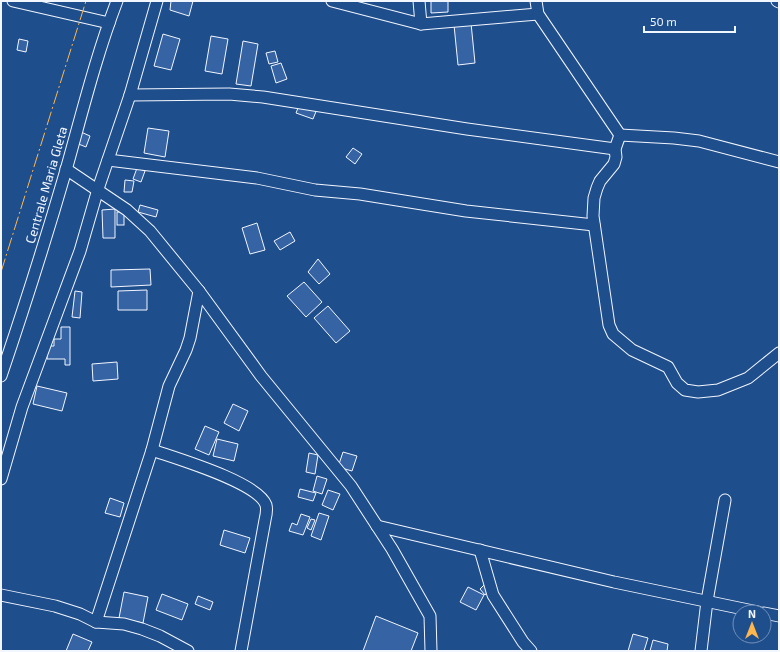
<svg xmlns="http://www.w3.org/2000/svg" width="780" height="652" viewBox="0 0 780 652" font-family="'Exo 2',sans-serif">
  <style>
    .building { fill: #3563a3; stroke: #f2f6ff }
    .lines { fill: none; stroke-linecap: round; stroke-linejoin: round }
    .minor-casing { stroke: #f2f6ff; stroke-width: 13 }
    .minor { stroke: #1f4e8c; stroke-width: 11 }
    .power { stroke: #ffb74d; stroke-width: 1; stroke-dasharray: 14 3 2 3; stroke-linecap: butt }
    .labels { text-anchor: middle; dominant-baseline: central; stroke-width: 3; stroke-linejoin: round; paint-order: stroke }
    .street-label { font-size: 13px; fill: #f2f6ff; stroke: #1f4e8c }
  </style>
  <rect width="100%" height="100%" fill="#1f4e8c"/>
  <g class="building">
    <polygon points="171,1 193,1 189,16 170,10"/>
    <polygon points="431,1 448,1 448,12 431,13"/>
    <polygon points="471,23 475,63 458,65 454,25"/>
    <polygon points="163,34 180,39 171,70 154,66"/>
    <polygon points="211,36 228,39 222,74 205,71"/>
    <polygon points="19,39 28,41 26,52 17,50"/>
    <polygon points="243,41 258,44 251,86 236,84"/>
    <polygon points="275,51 278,62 269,64 266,53"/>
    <polygon points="281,63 287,79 276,83 271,66"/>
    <polygon points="300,103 317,109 313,119 296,113"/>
    <polygon points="148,128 169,131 165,157 144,153"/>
    <polygon points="81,132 90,136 86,147 76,143"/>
    <polygon points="353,148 362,154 355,164 346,157"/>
    <polygon points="137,168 145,171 141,182 133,179"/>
    <polygon points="125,180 134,181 132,192 124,192"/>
    <polygon points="140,205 158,210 156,217 138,212"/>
    <polygon points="115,209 115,238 103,238 102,210"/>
    <rect x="117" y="212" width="7" height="13"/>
    <polygon points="257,223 265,250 250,254 242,228"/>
    <polygon points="290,232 295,241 280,250 274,241"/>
    <polygon points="318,259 330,274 319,284 308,272"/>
    <polygon points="150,269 151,285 111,287 111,270"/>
    <polygon points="304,282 322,302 306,317 287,296"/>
    <polygon points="147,290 147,310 118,310 118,291"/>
    <polygon points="75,291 82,292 80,318 72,317"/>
    <polygon points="328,306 350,331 336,343 314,318"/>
    <polygon points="61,327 70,327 70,365 65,365 65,359 47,359 47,346 54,346 54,339 61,339"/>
    <polygon points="117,362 118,379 93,381 92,364"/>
    <polygon points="37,386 67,393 62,411 33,404"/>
    <polygon points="233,404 248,411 239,431 224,423"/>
    <polygon points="205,426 219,432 209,455 195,449"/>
    <polygon points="217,439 238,444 234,461 213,456"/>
    <polygon points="343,452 357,456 352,471 338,467"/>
    <polygon points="309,453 318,455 315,474 306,472"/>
    <polygon points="317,476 327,479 322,494 313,491"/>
    <polygon points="300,489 316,493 313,501 298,497"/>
    <polygon points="328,490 340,494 333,510 322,505"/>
    <polygon points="110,498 124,503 120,517 105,513"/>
    <polygon points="319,513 329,516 321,540 311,536"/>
    <polygon points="301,514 310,517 303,535 289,531 292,523 297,525"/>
    <polygon points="311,519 315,520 311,530 307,528"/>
    <polygon points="224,530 250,538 245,553 220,545"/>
    <polygon points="484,585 489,590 485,595 480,589"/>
    <polygon points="468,587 484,595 476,610 460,602"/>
    <polygon points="124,592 148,597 143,623 119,618"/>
    <polygon points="162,594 188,604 182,620 156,610"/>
    <polygon points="198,596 213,602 210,610 195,604"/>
    <polygon points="376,616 418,633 411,651 363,651"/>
    <polygon points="73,634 92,642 88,651 66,651"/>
    <polygon points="633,634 648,638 644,651 628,651"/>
    <polygon points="653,640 668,644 667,651 650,651"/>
  </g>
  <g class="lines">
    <defs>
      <g id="minor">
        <polyline points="13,1 109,23"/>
        <polyline points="332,1 421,24 538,14"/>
        <polyline points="419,1 421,24"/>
        <polyline points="536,1 538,14 620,135"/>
        <polyline points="777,1 779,2"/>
        <polyline points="130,95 229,94 263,97 467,129 615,149"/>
        <polyline points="620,135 615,149 616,157 614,164 600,181 597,188 594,198 593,216 609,325 613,334 632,350 668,367 677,383 685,390 698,392 718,390 748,378 779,353"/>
        <polyline points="620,135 674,138 699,141 779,162"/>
        <polyline points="108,160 257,178 315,190 360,194 466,211 594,225"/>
        <polyline points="66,169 127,210 150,231 199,291 261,376 351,486 392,549 430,616 431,651"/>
        <path d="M1 376C24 308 46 239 66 170 82 113 96 56 117 1"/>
        <path d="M152 450C175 458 258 482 266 505 267 509 266 516 265 520L241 651"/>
        <polyline points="1,479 22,407 80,251 98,189 130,95 157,1"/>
        <polyline points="377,526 614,582 758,612"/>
        <polyline points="480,550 493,595 523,642 531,651"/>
        <polyline points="1,595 55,606 80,614 96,622 124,624 142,629 160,636 188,651"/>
        <polyline points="764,613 779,616"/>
        <polyline points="96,622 152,450 169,386 186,350 190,338 199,291"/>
        <polyline points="701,651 707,601 725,500"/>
      </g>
    </defs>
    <use href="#minor" class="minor-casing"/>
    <use href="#minor" class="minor"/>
    <polyline class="power" points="1,272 86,1"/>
  </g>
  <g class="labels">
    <g class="street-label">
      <text transform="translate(46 185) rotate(-74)">Centrale Maria Gleta</text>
    </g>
  </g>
  <rect width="780" height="652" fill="none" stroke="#f2f6ff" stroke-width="4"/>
  <g transform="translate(752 624)"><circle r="19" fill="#1f4e8c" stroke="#7391ba"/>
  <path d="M0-3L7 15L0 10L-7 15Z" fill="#ffb74d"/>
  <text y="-6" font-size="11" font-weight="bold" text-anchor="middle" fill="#f2f6ff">N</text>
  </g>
  <path d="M644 26v6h91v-6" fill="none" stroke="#f2f6ff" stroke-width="2"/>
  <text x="650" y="26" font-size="12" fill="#f2f6ff" stroke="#1f4e8c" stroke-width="3" paint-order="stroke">50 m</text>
</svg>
